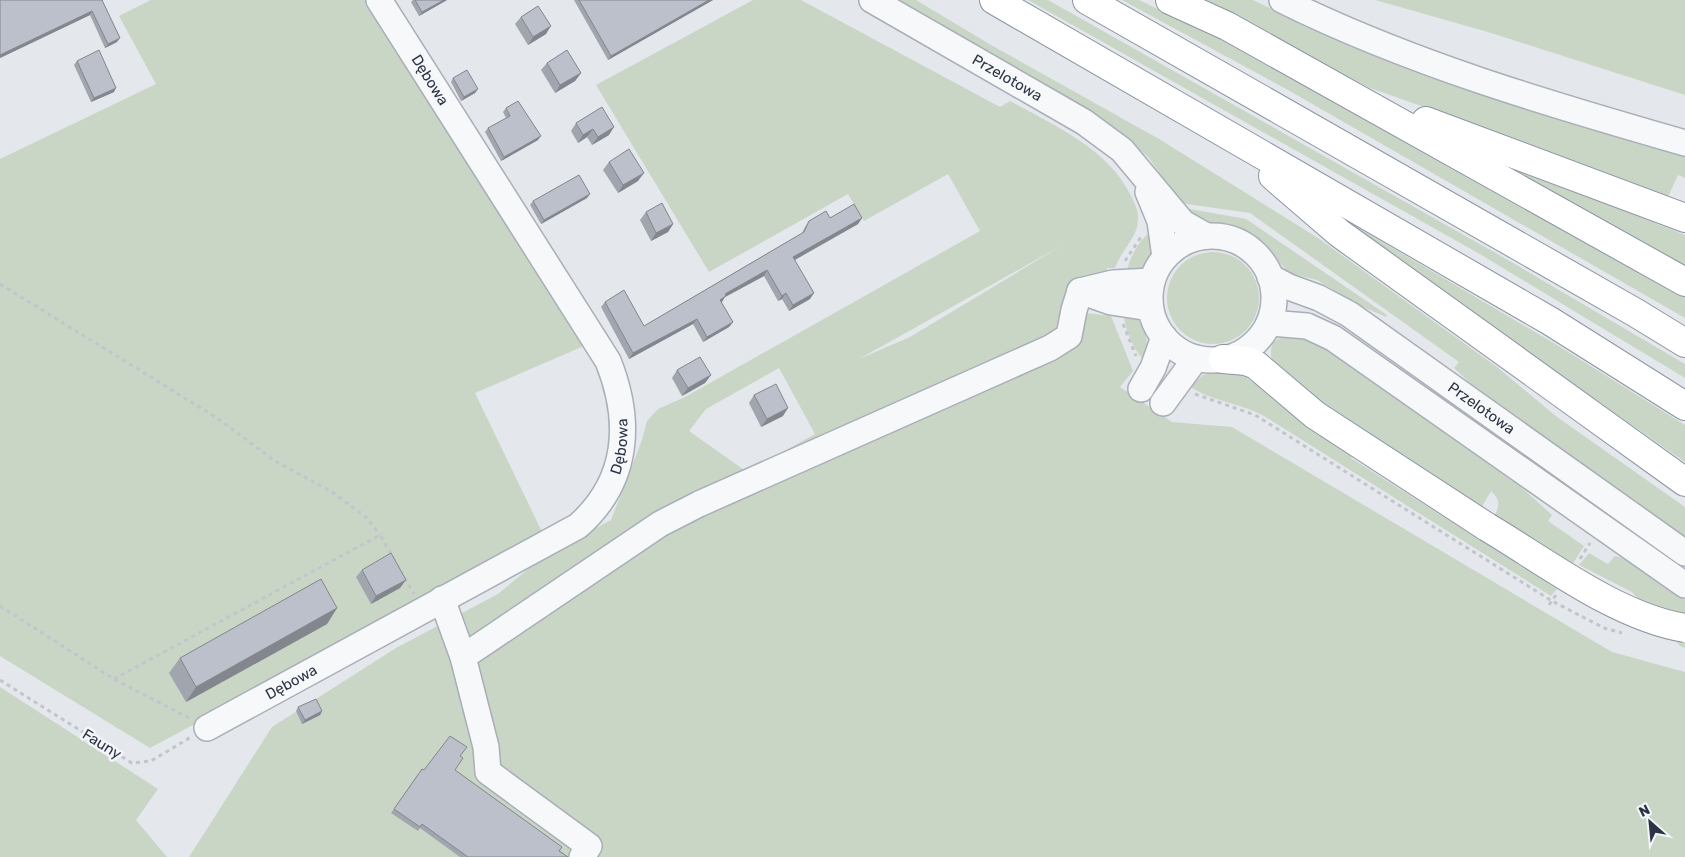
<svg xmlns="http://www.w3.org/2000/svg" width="1685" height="857" viewBox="0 0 1685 857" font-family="Rubik,sans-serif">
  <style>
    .green { fill: #c9d6c5; fill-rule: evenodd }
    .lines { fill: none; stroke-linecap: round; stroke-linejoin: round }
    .minor-casing { stroke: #a9aeb7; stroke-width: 28 }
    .highway-casing { stroke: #8b94a3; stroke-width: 30 }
    .path { stroke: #c2c5cb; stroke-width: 3; stroke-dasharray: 4 4; stroke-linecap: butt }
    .minor { stroke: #f7f8fa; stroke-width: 25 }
    .highway { stroke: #fff; stroke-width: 28 }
    .highway-bridge-casing { stroke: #8b94a3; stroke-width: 30; stroke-linecap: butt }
    .highway-bridge { stroke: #fff; stroke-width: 28 }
    .wall { fill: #a1a5ae }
    .shaded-wall { fill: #83868d }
    .building { fill: #bbc0ca; stroke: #83868d }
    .labels { text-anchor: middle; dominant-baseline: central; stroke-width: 5; stroke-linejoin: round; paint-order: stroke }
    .street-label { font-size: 15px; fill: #2b3445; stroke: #f4f6f9 }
  </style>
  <rect width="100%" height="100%" fill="#e4e7ec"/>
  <g class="green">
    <polygon points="151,0 369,0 584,346 475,393 544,536 150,748 0,656 0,159 156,84 119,16"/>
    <path d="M753 0H801L1000 107 1010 101C1053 125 1107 148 1130 194 1134 202 1139 211 1138 220 1138 237 1120 252 1115 268H1107V276L1088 277 1086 313 1111 316 1133 371 1120 387 1172 422 1232 427 1612 652 1685 672V857H189L272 727 396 648 498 594 545 555 611 520 642 440 647 421 658 409 685 397 980 231 948 174 864 221 848 194 709 272 596 85ZM1061 246 910 337 859 359ZM779 368 815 434 747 472 689 431 706 409Z"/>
    <polygon points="892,0 916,0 991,45 1159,139 1318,238 1497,367 1557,417 1685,507 1685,539 1487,399 1454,368 1459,362 1250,213 1180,203 1149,158 1122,133 1097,115"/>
    <polygon points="1028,0 1048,0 1508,260 1685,364 1685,378 1478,253"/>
    <polygon points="1122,0 1139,0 1255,55 1685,295 1685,318 1288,90"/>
    <polygon points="1200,0 1253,0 1308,26 1685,153 1685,178 1678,175 1667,199 1495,132 1370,88"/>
    <polygon points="1375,0 1685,0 1685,95 1488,32"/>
    <polygon points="1492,161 1602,202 1685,235 1685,269"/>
    <polygon points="1190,209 1246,219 1387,315 1386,317 1359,305 1317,280 1289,273 1254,234 1232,226 1205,222 1186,212"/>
    <polygon points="1345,220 1557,345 1685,425 1685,462 1381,249"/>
    <path d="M1155 229C1154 255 1152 266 1126 276 1128 259 1140 237 1155 229Z"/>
    <circle cx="1213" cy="298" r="46"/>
    <path d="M1124 311C1147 321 1150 337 1144 360 1133 350 1123 326 1124 311Z"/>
    <path d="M1286 335 1312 337 1500 468 1552 515 1548 521 1584 546 1572 565 1495 515C1500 505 1500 499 1491 491L1481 508 1297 390C1284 377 1263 362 1274 341Z"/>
    <path d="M1211 373 1241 374 1254 383 1256 380C1286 409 1317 433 1353 454L1351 458 1557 589 1551 596 1264 416C1240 403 1211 401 1189 386L1203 375Z"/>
    <polygon points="1589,553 1608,564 1615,556 1627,559 1685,600 1685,648 1680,646 1632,592 1579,565"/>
    <polygon points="0,687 158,789 136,820 167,857 0,857"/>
  </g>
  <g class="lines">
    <defs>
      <g id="minor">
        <path id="s1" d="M872 0 1084 122 1122 150 1183 223 1206 236"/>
        <path d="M1282 0C1409 63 1549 104 1685 143"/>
        <polyline points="1148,192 1160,221 1165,257"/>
        <circle cx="1212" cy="298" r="62"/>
        <path id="s2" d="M1270 277 1289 287 1319 298 1349 314 1685 553"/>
        <polyline points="1080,291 1113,283 1152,281"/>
        <polyline points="1080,291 1111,302 1150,308"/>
        <polyline points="1269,323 1307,326 1333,338 1685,585"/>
        <polyline points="1141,389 1153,368 1164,337"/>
        <polyline points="1163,403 1196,358"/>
        <polyline points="442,599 463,657"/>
        <path id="s3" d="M207 728 578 526C629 481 632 421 608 361L379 0"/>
        <polyline points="582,857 589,846 488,772 486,747 463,657 660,524 699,504 1050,348 1069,336 1074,310 1080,291"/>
      </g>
      <g id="highway">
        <polyline points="994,0 1550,321 1685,406"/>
        <polyline points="1087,0 1636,313 1685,343"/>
        <polyline points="1170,0 1227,26 1685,282"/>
        <polyline points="1426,121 1685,218"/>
        <polyline points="1273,176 1339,233 1685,482"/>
        <polyline points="1223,359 1246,361 1256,365 1315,415 1487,527"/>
      </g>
    </defs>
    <use href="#minor" class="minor-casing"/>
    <use href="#highway" class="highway-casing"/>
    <g class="path">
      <polyline points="1125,261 1141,237"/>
      <polyline points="0,284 217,418 275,461 332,492 366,517 380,535"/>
      <polyline points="1123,324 1136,356"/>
      <polyline points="1195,394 1255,415 1552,601 1604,628 1622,633"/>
      <polyline points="1580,559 1590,543"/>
      <polyline points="1549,605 1556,595"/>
      <polyline points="0,606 114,679 189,718"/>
      <polyline points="114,679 380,535 414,594"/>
      <polyline points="0,680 132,763 151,761 191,737"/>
    </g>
    <use href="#minor" class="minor"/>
    <use href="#highway" class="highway"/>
    <defs>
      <path id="highway-bridge" d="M1487 527C1546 562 1617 617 1685 628"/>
    </defs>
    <use href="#highway-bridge" class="highway-bridge-casing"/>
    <use href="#highway-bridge" class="highway-bridge"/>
  </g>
  <g class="wall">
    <polygon points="0,0 102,0 117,42 105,48 90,15 0,58"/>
    <polygon points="413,0 447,0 419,16 411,2"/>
    <polygon points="574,0 713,0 608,60"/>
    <polygon points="521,17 546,34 528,45 515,24"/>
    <polygon points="77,61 114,92 91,102 74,65"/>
    <polygon points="547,63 581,73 575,81 555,93 541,70"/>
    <polygon points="453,78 478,89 475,93 461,101 451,82"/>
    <polygon points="506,108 538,140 501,161 485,132 488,128 506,118 503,112"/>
    <polygon points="576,123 609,135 592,145 587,137 578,143 571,131"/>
    <polygon points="609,162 638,181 618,193 603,170"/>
    <polygon points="587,198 541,224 530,205 533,201"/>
    <polygon points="646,212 673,224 668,232 651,241 640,220"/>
    <polygon points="830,218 862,218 858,224 795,260 810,299 789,311 782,299 778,301 764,276 725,297 721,302 733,322 729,327 703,342 693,324 629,359 601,307 605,302 644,326 802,233 805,227 809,221"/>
    <polygon points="677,370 711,375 705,383 682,396 672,378"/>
    <polygon points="754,395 783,416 761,427 749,403"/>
    <polygon points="362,570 400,588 371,604 356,577"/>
    <polygon points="337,608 327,624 186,702 169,673 180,658"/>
    <polygon points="298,707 322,711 320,715 302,724 296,711"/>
    <polygon points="460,756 455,770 568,857 460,857 420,828 418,831 391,813 422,769 424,770"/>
  </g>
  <g class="shaded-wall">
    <polygon points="444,0 447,0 419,16 422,12"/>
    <polygon points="709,0 713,0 608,60 611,56"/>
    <polygon points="92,11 90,15 0,58 0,55"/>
    <polygon points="551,26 546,34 528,45 533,37"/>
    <polygon points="120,38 117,42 105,48 108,44"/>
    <polygon points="581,73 575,81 555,93 560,85"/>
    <polygon points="116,88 114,92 91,102 94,98"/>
    <polygon points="478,89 475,93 461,101 464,97"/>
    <polygon points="614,127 609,135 592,145 598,137"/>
    <polygon points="593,129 587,137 578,143 583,135"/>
    <polygon points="541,136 538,140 501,161 504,157"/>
    <polygon points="644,173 638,181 618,193 623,185"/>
    <polygon points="590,194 587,198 541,224 544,220"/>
    <polygon points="862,218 858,224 789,263 793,257"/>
    <polygon points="673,224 668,232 651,241 656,233"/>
    <polygon points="767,270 764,276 725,297 722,302 716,306 725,294"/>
    <polygon points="786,293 782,299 778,301 782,296"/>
    <polygon points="814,293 810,299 789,311 793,305"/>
    <polygon points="697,319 693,324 629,359 633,353"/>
    <polygon points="733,322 729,327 703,342 707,337"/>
    <polygon points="711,375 705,383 682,396 688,388"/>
    <polygon points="788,408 783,416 761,427 767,419"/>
    <polygon points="406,580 400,588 371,604 376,596"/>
    <polygon points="337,608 327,624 186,702 196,687"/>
    <polygon points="322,711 320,715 302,724 305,720"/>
  </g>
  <g class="building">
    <polygon points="0,0 102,0 120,38 108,44 92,11 0,55"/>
    <polygon points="415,0 444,0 422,12"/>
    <polygon points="579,0 709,0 611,56"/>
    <polygon points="538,6 551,26 533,37 521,17"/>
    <polygon points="99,50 116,88 94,98 77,61"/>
    <polygon points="567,50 581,73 560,85 547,63"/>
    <polygon points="467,70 478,89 464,97 453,78"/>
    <polygon points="518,101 541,136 504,157 488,128 510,116 506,108"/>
    <polygon points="602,107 614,127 598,137 593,129 583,135 576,123"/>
    <polygon points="629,149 644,173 623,185 609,162"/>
    <polygon points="579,175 590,194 544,220 533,201"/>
    <polygon points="662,203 673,224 656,233 646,212"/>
    <polygon points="854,204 862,218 793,257 814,293 793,305 786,293 782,296 767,270 725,294 726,296 720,300 733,322 707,337 697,319 633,353 605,302 624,290 644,326 804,232 809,221 826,211 830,218"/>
    <polygon points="700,357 711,375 688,388 677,370"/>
    <polygon points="776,384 788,408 767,419 754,395"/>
    <polygon points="391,553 406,580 376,596 362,570"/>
    <polygon points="321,579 337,608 196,687 180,658"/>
    <polygon points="316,699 322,711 305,720 298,707"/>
    <polygon points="450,736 467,747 460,756 463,758 455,770 562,847 559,851 568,857 468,857 422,824 420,827 394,809 422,769 424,770"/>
  </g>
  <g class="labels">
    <g class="street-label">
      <text stroke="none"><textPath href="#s1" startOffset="156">Przelotowa</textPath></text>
      <text transform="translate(430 80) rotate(58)">Dębowa</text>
      <text stroke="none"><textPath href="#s2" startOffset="250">Przelotowa</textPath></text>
      <text stroke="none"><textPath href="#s3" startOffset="515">Dębowa</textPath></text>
      <text stroke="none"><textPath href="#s3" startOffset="96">Dębowa</textPath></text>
      <text transform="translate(102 744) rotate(32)">Fauny</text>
    </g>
  </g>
  <g transform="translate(1650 822) rotate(333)" stroke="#f4f6f9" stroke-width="4" paint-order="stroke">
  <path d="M0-4L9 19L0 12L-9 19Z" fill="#2b3445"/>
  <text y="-8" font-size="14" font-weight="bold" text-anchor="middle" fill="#2b3445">N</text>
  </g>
</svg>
